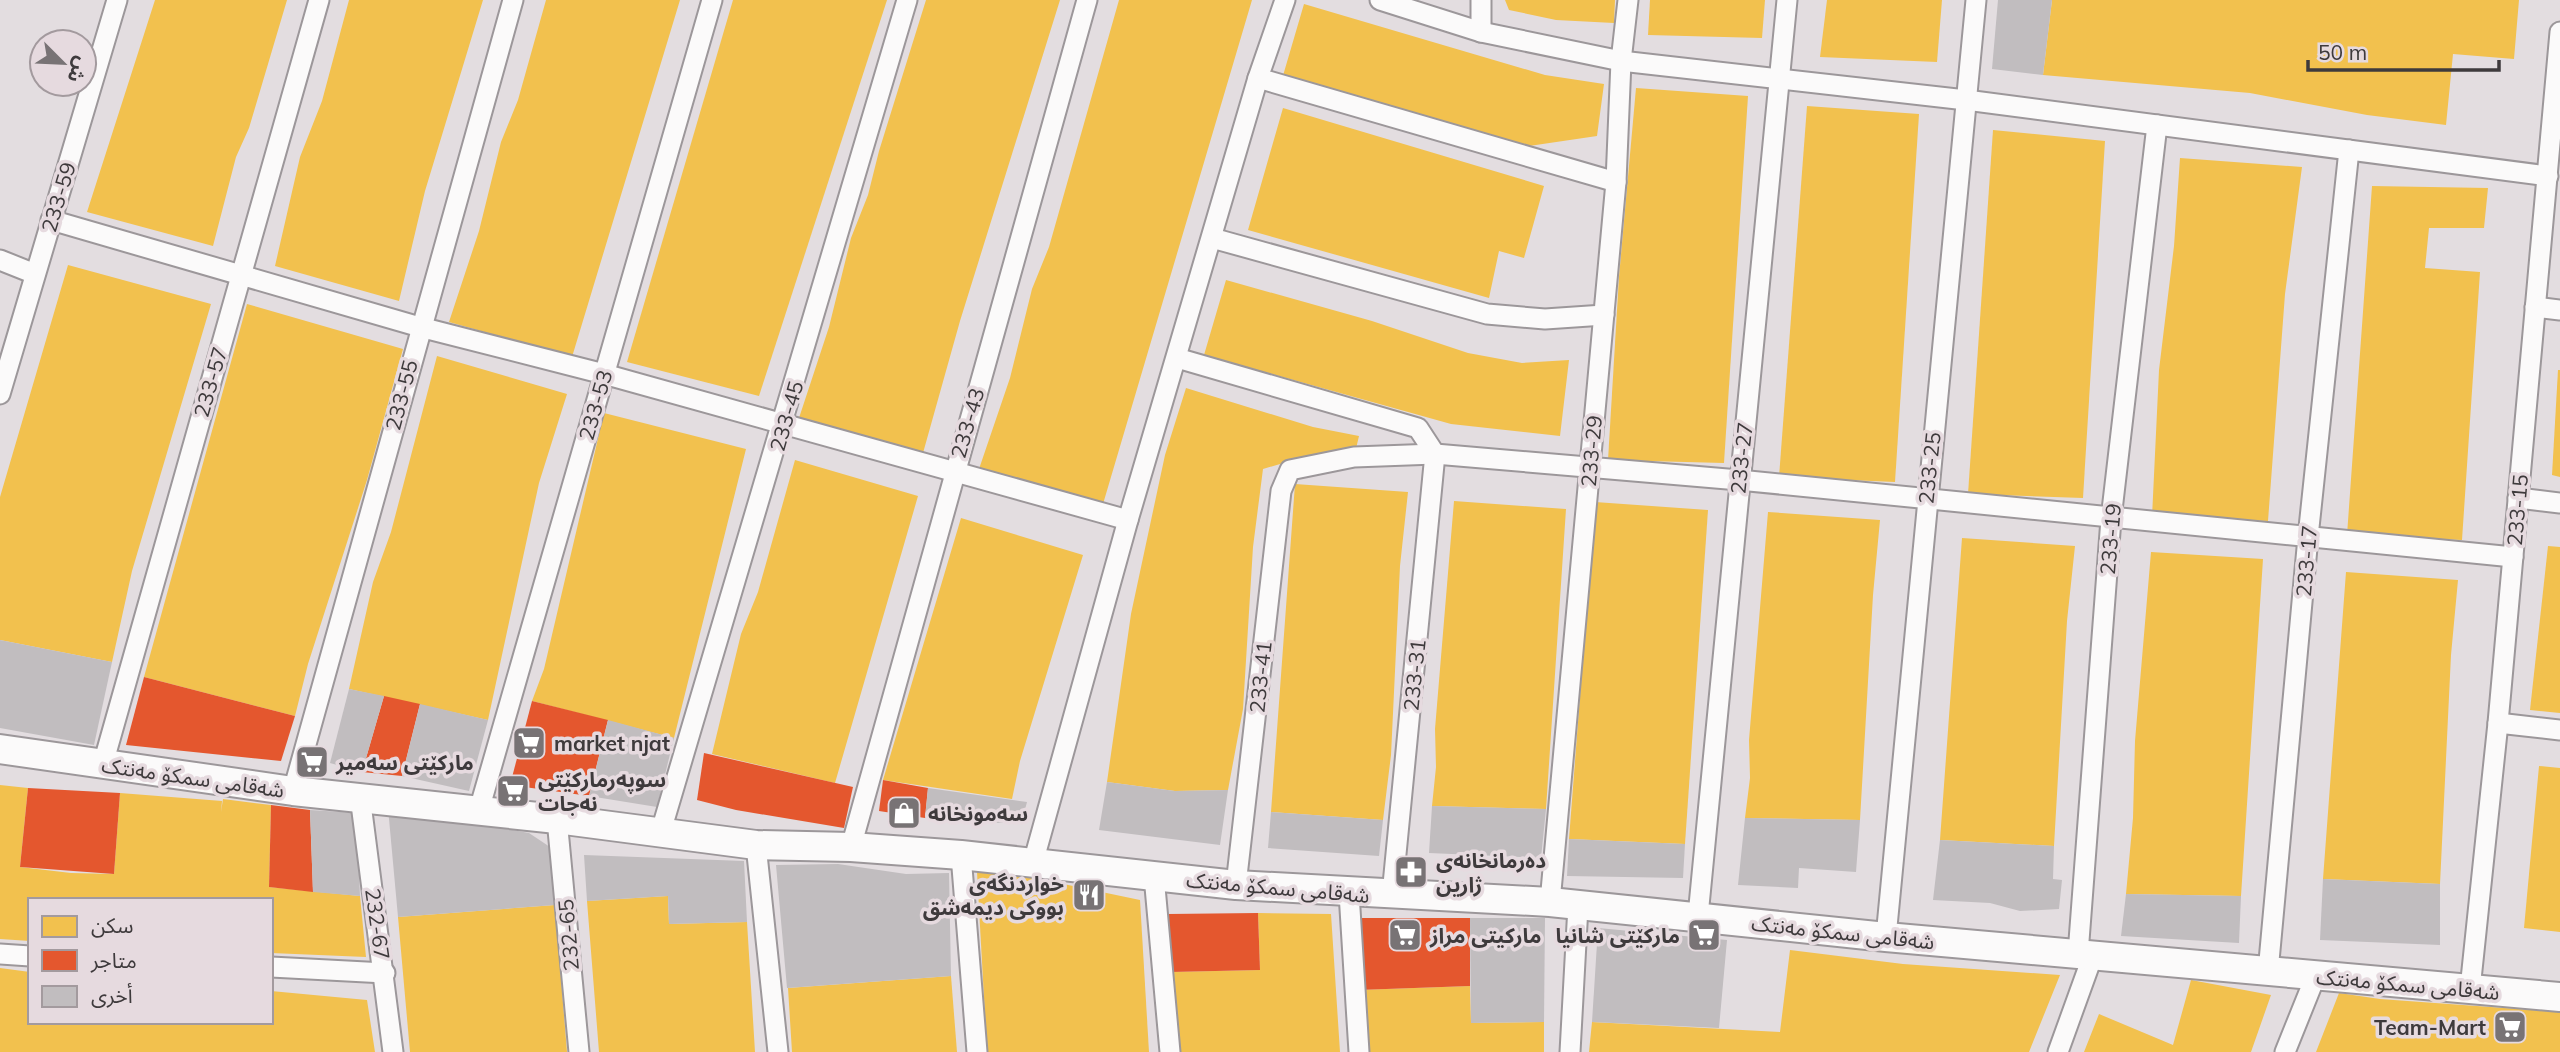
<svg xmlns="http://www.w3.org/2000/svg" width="2560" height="1052" viewBox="0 0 2560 1052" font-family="Mulish,'Noto Sans Arabic',sans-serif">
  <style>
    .homes { fill: #f2c14e }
    .shops { fill: #e4572e }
    .building { fill: #c1bdbf }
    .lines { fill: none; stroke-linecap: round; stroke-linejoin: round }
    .minor-casing { stroke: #9c979a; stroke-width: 23 }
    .secondary-casing { stroke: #9c979a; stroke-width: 32 }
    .minor { stroke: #fbfafa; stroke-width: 19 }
    .secondary { stroke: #fbfafa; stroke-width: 28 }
    .labels { text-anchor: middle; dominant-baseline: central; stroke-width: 7; stroke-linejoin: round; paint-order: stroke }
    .street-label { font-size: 21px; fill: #3e3a3c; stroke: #e6dadf }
    .poi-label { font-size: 21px; font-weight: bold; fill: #3e3a3c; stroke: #e6dadf; text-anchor: start }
  </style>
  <rect width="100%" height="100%" fill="#e3dde0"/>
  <g class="homes">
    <polygon points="155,0 287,0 249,128 236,157 213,246 87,212"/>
    <polygon points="349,0 483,0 425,191 399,301 275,266 300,157 322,101"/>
    <polygon points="546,0 680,0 572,357 449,322 479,231 501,142 518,100"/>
    <polygon points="733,0 887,0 759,396 627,362"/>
    <polygon points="926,0 1060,0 960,321 923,453 799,418 829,327 851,238 868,195 879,151"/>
    <polygon points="1119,0 1252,0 1103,504 979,469 1010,378 1032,289 1049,247"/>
    <polygon points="1505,0 1615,0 1614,23 1556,20 1509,10"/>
    <polygon points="1650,0 1765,0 1762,38 1648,35"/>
    <polygon points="1827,0 1942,0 1937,62 1820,57"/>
    <polygon points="2052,0 2519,0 2514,59 2453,54 2446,125 2367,115 2250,93 2043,75"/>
    <polygon points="1304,4 1545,75 1604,84 1597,136 1523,147 1282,79"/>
    <polygon points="1636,88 1748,96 1724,463 1608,460 1619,277"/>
    <polygon points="1807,106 1919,114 1895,482 1779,477"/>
    <polygon points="1283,108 1544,186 1524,258 1499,251 1489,298 1248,230"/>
    <polygon points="1993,130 2105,141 2083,498 1968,494"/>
    <polygon points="2180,158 2302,167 2285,294 2268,521 2152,517 2159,370 2174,246"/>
    <polygon points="2372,186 2488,188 2484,228 2429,228 2425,268 2480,272 2462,540 2347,535"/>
    <polygon points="68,265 211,304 132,571 112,662 0,640 0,497"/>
    <polygon points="1226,280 1372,321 1468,353 1522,363 1569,360 1560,436 1451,424 1204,355"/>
    <polygon points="247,304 403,349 367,480 308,664 295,716 144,677"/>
    <polygon points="437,356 567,394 539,483 488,720 349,689 373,582 391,532"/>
    <polygon points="2558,370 2560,370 2560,477 2552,475"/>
    <polygon points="1186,388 1313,427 1359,436 1354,457 1307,456 1263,469 1253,547 1243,709 1228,790 1175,791 1107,782 1131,614 1165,455"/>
    <polygon points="604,413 746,449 674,738 532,701 544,669"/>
    <polygon points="795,460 918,496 835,783 712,754 741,634 758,592"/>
    <polygon points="1295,484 1408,492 1400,566 1391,755 1383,820 1271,812"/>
    <polygon points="1454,501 1566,509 1546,809 1432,806 1436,767 1435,729"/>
    <polygon points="1595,502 1708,510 1685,844 1569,839"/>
    <polygon points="1768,512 1880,520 1873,595 1860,820 1745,818 1750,778 1749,740"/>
    <polygon points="961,518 1083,555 1020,761 1012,799 883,780"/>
    <polygon points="1962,538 2075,546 2067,621 2054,846 1940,840"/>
    <polygon points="2548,546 2560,547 2560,713 2530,710"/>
    <polygon points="2151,552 2263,559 2241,896 2126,894 2133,818 2135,741"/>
    <polygon points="2346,572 2458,580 2451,655 2440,884 2323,879"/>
    <polygon points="2539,766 2560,768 2560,932 2524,928"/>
    <polygon points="0,785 28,788 20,867 71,873 114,874 120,793 222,801 221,812 223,799 271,805 269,887 360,896 366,957 271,953 271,900 30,900 30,941 0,939"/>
    <polygon points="977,872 1030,877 1140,900 1149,1052 987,1052"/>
    <polygon points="668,896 669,924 747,922 755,1052 599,1052 587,901"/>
    <polygon points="555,905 567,1052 410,1052 398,917"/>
    <polygon points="1258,913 1331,914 1340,1052 1180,1052 1171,972 1260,970"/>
    <polygon points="1790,950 1903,964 2060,975 2029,1052 1589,1052 1592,1022 1780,1032"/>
    <polygon points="0,968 30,972 30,1022 271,1022 271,991 367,1000 375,1052 0,1052"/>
    <polygon points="951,976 957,1052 792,1052 788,988"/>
    <polygon points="2191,980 2271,995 2251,1052 2084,1052 2099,1014 2173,1045"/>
    <polygon points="1470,986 1471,1023 1544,1022 1544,1052 1364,1052 1358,990"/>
    <polygon points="2339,993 2380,999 2560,1012 2560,1052 2316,1052"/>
  </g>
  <g class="shops">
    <polygon points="144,677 295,716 281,761 126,745"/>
    <polygon points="384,696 420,704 402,776 362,772"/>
    <polygon points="532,701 608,720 589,796 510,785"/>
    <polygon points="704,753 853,787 844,828 736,810 697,800"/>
    <polygon points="883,780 928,788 925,818 879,811"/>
    <polygon points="28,788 120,793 114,874 20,867"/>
    <polygon points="271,805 310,810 313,892 269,887"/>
    <polygon points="1258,913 1260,970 1171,972 1168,914"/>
    <polygon points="1356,918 1470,918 1470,986 1358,990"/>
  </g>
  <g class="building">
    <polygon points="1998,0 2052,0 2043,75 1992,69"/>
    <polygon points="0,640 112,662 94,745 0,728"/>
    <polygon points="349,689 384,696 362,772 330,763"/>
    <polygon points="420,704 488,720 469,791 402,776"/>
    <polygon points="608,720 674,738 657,807 589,796"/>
    <polygon points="1107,782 1175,791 1228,790 1220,845 1099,830"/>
    <polygon points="928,788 1027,802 1022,821 983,824 925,818"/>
    <polygon points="1432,806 1546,809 1541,858 1429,853"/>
    <polygon points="388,808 529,833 550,847 555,905 398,917"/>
    <polygon points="310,810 356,813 360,896 313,892"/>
    <polygon points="1271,812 1383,820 1379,856 1268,848"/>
    <polygon points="1745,818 1860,820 1856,872 1799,868 1798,888 1738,885"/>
    <polygon points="1569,839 1685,844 1683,878 1567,876"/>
    <polygon points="1940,840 2054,846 2053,879 2062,880 2059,909 2020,911 1990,903 1933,900"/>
    <polygon points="584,855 744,861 747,922 669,924 668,896 587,901"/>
    <polygon points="838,864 906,874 949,873 951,976 787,988 776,865"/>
    <polygon points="2323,879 2440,884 2440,945 2320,940"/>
    <polygon points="2126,894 2241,896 2239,943 2121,936"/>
    <polygon points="1470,918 1545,918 1544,1022 1471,1023"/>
    <polygon points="1598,928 1727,940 1719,1028 1592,1022"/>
  </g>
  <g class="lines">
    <defs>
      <g id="minor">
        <polyline points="1380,0 1481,32 1621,61 1966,100 2548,176"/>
        <polyline points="1481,0 1481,32"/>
        <polyline points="1258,78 1616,182"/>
        <polyline points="51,220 420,327 604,374 1128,520"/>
        <polyline points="1212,238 1487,314 1545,319 1604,315"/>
        <polyline points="0,260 35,274"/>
        <polyline points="2535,307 2560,310"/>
        <polyline points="1177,358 1418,428 1435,454"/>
        <polyline points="0,394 117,0"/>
        <polyline points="2518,498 2560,503"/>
        <polyline points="2498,723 2560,730"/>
        <polyline points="103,764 319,0"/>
        <polyline points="293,791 513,0"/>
        <polyline points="360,796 393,1052"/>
        <polyline points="479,810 712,0"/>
        <polyline points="557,819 579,1052"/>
        <polyline points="661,831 907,0"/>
        <polyline points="756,845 778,1052"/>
        <polyline points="851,847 1087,0"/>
        <polyline points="961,855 977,1052"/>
        <polyline points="1033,863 1128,520 1258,78 1285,0"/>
        <polyline points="1154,876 1170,1052"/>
        <polyline points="1236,885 1281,491 1290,470 1354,457 1435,454 1739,480 2513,557"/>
        <polyline points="1349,893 1359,1052"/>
        <polyline points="1392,895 1435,454"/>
        <polyline points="1550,902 1616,182 1621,61 1628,0"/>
        <polyline points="1698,916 1787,0"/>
        <polyline points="1886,937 1976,0"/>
        <polyline points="0,954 30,956"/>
        <polyline points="2078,954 2111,519 2157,125"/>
        <polyline points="271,967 385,973"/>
        <polyline points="2268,972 2308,537 2349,150"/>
        <polyline points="2470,989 2498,723 2560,32"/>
        <polyline points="1570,1052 1578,906"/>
        <polyline points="2058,1052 2093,955"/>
        <polyline points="2285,1052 2316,975"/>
      </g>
      <polyline id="secondary" points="0,749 293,791 557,819 756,845 851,847 961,855 1236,885 1550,902 1886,937 2560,997"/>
    </defs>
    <use href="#minor" class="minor-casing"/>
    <use href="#secondary" class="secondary-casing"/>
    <use href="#minor" class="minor"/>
    <use href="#secondary" class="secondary"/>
  </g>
  <defs>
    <symbol id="supermarket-square" viewBox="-11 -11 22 22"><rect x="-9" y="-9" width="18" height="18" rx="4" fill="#787375" stroke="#e6dadf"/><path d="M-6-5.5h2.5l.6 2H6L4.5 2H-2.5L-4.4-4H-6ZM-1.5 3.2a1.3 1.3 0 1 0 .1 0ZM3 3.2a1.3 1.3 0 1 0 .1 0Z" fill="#fff"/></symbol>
    <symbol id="shop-square" viewBox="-11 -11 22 22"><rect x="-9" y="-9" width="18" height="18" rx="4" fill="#787375" stroke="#e6dadf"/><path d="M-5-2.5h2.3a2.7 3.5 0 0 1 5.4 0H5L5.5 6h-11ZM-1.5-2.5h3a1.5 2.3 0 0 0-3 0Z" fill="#fff"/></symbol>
    <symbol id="pharmacy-square" viewBox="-11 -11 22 22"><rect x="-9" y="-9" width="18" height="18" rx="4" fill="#787375" stroke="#e6dadf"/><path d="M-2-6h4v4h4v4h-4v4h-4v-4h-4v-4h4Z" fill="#fff"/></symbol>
    <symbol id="restaurant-square" viewBox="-11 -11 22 22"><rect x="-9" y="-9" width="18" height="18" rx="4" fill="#787375" stroke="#e6dadf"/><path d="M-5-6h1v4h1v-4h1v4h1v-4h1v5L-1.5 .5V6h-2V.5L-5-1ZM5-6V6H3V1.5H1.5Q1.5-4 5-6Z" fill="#fff"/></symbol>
  </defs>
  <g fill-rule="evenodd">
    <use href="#supermarket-square" x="510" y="724" width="38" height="38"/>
    <use href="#supermarket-square" x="293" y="743" width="38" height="38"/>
    <use href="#supermarket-square" x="494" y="772" width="38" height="38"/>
    <use href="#shop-square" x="885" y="794" width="38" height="38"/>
    <use href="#pharmacy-square" x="1392" y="853" width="38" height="38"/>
    <use href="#restaurant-square" x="1070" y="876" width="38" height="38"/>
    <use href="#supermarket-square" x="1386" y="916" width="38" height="38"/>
    <use href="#supermarket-square" x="1685" y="916" width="38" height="38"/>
    <use href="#supermarket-square" x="2491" y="1008" width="38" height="38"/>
  </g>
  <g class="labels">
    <g class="street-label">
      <text transform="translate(58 197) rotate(-73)">233-59</text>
      <text transform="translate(210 382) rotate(-74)">233-57</text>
      <text transform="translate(401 395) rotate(-75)">233-55</text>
      <text transform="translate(595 405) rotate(-74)">233-53</text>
      <text transform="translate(786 416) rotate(-74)">233-45</text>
      <text transform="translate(967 423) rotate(-74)">233-43</text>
      <text transform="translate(1591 451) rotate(-85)">233-29</text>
      <text transform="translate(1741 458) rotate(-84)">233-27</text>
      <text transform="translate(1929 468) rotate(-84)">233-25</text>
      <text transform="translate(2517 510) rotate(-85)">233-15</text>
      <text transform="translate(2110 539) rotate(-85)">233-19</text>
      <text transform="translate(2306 561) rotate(-85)">233-17</text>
      <text transform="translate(1414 675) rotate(-84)">233-31</text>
      <text transform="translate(1260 677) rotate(-84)">233-41</text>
      <text transform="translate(193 777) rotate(8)">شەقامی سمکۆ مەنتک</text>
      <text transform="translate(1278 887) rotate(5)">شەقامی سمکۆ مەنتک</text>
      <text transform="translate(378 924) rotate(82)">232-67</text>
      <text transform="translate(1843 932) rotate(6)">شەقامی سمکۆ مەنتک</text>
      <text transform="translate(568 935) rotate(-95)">232-65</text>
      <text transform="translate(2408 984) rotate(5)">شەقامی سمکۆ مەنتک</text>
    </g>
    <g class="poi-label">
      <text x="554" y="743">market njat</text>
      <text x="336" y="762">مارکێتی سەمیر</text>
      <text x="538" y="779">سوپەرمارکێتی<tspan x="538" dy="24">نەجات</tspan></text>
      <text x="928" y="813">سەمونخانە</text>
      <text x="1436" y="860">دەرمانخانەی<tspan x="1436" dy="24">ژارین</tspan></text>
      <text x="1064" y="883" text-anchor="end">خواردنگەی<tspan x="1064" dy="24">بووکی دیمەشق</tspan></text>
      <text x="1430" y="935">مارکیتی مراز</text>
      <text x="1680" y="935" text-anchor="end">مارکێتی شانیا</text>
      <text x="2486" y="1027" text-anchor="end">Team-Mart</text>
    </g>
  </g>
  <rect x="28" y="898" width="245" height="126" fill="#e6dadf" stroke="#a39a9e" stroke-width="2"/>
  <rect x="42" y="916" width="35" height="21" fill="#f2c14e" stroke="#a39a9e" stroke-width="2"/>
  <text x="91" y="933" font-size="21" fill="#3e3a3c">سكن</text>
  <rect x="42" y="950" width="35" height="21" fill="#e4572e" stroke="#a39a9e" stroke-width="2"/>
  <text x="91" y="968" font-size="21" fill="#3e3a3c">متاجر</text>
  <rect x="42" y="986" width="35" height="21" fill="#c1bdbf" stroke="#a39a9e" stroke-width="2"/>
  <text x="91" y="1003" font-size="21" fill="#3e3a3c">أخرى</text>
  <g transform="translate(63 63) rotate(114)"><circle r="33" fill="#e6dadf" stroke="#a39a9e" stroke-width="2"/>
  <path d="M0-5L12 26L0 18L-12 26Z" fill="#787375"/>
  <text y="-10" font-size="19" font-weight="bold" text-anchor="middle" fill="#3e3a3c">ش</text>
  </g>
  <path d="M2308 60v10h191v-10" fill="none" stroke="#3e3a3c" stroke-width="3.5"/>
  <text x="2318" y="60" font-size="21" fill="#3e3a3c" stroke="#e6dadf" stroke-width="5" paint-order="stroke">50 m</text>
</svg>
